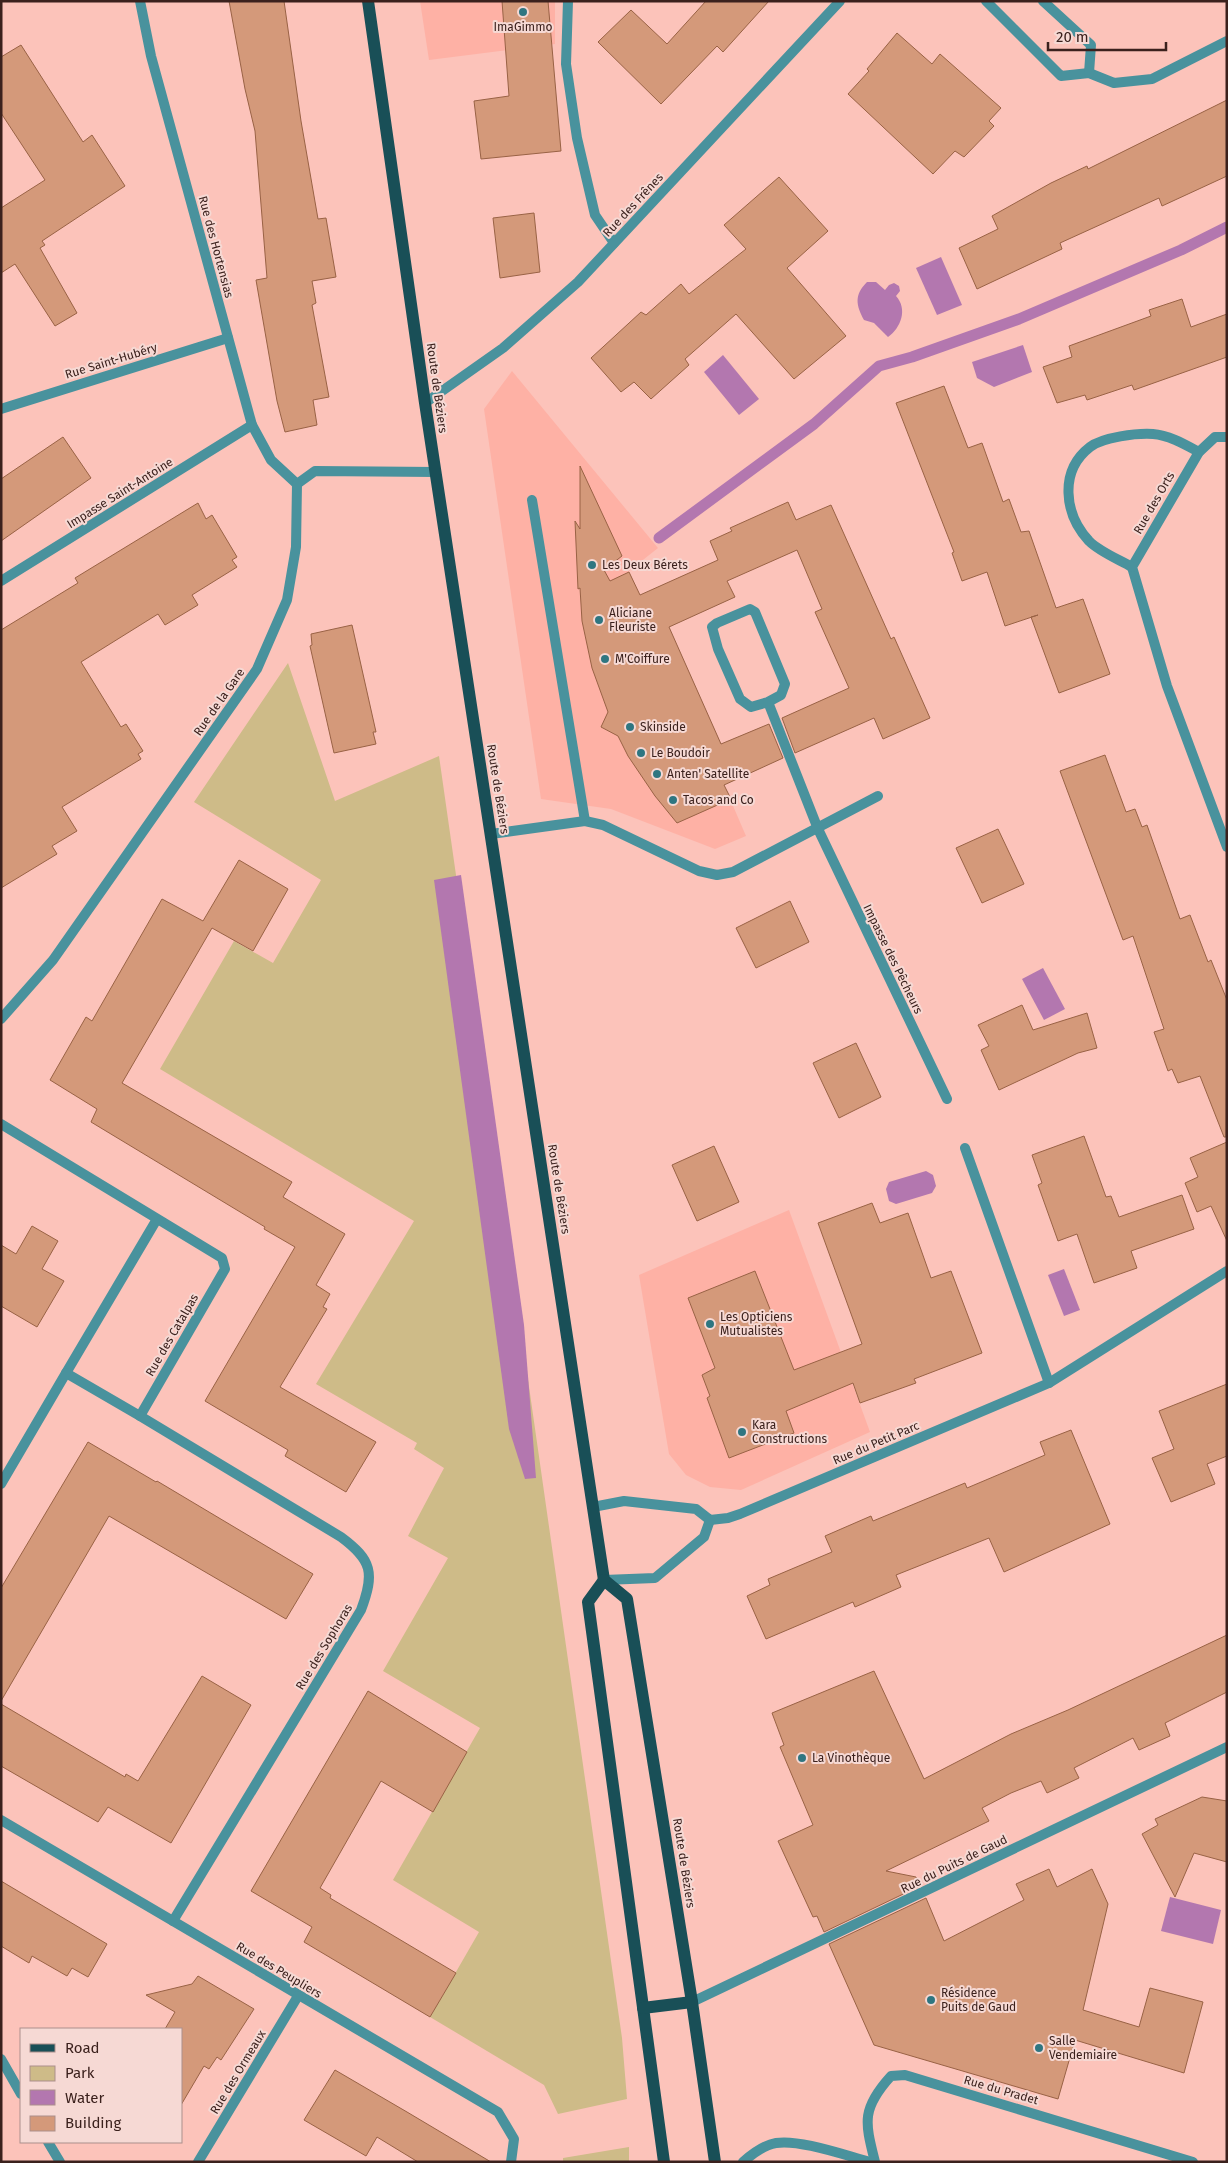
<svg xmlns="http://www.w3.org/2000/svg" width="1228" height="2163" viewBox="0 0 1228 2163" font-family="'Fira Sans',sans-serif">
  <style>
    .built { fill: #feb1a5 }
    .green { fill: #cebb88 }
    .water { fill: #b377af }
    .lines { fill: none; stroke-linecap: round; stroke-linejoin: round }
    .stream { stroke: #b377af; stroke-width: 11 }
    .building { fill: #d4997a; stroke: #996245 }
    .lane { stroke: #49929d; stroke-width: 10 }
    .street { stroke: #49929d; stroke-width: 10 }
    .primary { stroke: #194f57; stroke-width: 12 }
    .poi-dot { fill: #2f7681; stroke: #f6d9d4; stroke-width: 2 }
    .labels { text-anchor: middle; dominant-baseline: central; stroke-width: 4; stroke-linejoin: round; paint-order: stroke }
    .poi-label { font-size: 12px; fill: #3b211d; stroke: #f6d9d4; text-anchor: start }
    .street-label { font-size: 12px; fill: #3b211d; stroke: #f6d9d4 }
  </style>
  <rect width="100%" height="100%" fill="#fcc3ba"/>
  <g class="built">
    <polygon points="420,1 555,1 555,44 429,60"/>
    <polygon points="512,371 658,548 629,571 656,632 668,627 721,744 709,750 746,836 715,849 611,809 541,799 484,409"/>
    <polygon points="789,1210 870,1432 741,1490 710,1487 686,1475 669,1454 639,1275"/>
  </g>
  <g class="green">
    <polygon points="288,663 335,801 439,756 622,2038 627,2099 558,2114 544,2085 430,2017 479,1932 393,1880 480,1728 383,1671 448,1558 408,1536 444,1468 414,1449 417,1443 316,1384 414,1221 160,1069 234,941 273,963 321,880 194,802"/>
    <polygon points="629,2147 629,2162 563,2162 563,2158"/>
  </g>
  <g class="water">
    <polygon points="941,257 962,305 937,315 916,268"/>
    <path d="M867 282H876L885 290 889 285 894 283 899 286 900 291 896 296C908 309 901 328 888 337L874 323 864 320C856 305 854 295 867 282Z"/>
    <polygon points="1023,345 1032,372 994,387 977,378 972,362"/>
    <polygon points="723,355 759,399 739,415 704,372"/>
    <polygon points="461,875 524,1325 536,1478 525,1479 509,1429 434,880"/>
    <polygon points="1043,968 1065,1009 1044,1020 1022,979"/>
    <polygon points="926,1171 933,1175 936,1186 932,1193 896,1204 889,1201 886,1189 889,1182"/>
    <polygon points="1064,1269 1080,1310 1064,1316 1048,1275"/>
    <polygon points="1170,1897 1221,1910 1213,1944 1161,1931"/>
  </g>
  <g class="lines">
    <polyline class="stream" points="659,538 814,424 879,366 912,357 1019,319 1181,250 1227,227"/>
  </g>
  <g class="building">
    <polygon points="229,1 284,1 301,121 318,219 326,218 336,277 312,281 316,303 312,305 329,397 313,400 317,425 285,432 277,401 256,280 267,278 255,131 245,89"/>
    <polygon points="502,1 548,1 561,151 481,159 474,101 509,96"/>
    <polygon points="706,1 769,1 723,52 717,46 661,104 598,42 631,10 667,44"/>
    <polygon points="897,33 932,64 940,54 1001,108 989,121 994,126 964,157 955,151 933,174 848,94 869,71 867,69"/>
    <polygon points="21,45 83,142 92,135 125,186 42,241 45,245 40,248 77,313 55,326 15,264 1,273 1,208 45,180 1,113 1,57"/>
    <polygon points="1227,100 1227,176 1162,206 1159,198 1060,243 1062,249 977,289 959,248 998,229 992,216 1051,183 1087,166 1088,169"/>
    <polygon points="779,177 828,231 787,268 846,336 794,379 736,314 685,359 689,365 651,399 634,382 621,392 591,358 641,312 646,315 681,284 689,294 746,249 724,225"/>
    <polygon points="534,213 540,272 500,278 493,218"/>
    <polygon points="1182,299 1191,327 1227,314 1227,357 1134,390 1132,385 1087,400 1085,395 1057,403 1043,367 1072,357 1069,346 1151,316 1149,310"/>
    <polygon points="944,386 968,448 982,443 1003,502 1009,499 1021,532 1029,531 1056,608 1083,599 1110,674 1059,693 1031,617 1038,615 1005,626 987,572 962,581 952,553 954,552 896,403"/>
    <polygon points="63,437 91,478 1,541 1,479"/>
    <polygon points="580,466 622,556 604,570 610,581 629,572 640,595 718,560 710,541 732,531 730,528 788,502 796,520 831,505 891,639 894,637 930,718 883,739 874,718 795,753 782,718 849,688 815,612 822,609 797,550 727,581 735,597 669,627 721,744 769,724 783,758 724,785 731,799 677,823 655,796 628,756 618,736 601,727 608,712 592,668 582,621 580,588 578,589 575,521 580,529"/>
    <polygon points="198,503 206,519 212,515 237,557 232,560 237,567 192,595 198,605 165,625 158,614 81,662 121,727 126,724 143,751 138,754 141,759 62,807 77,831 52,846 57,854 1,888 1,630 78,583 75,578"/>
    <polygon points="352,625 376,732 373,732 376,744 334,753 310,646 312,645 311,634"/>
    <polygon points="1105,755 1126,812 1135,809 1142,827 1147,825 1180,919 1190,915 1208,962 1211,960 1227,1000 1226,1137 1224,1137 1200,1076 1178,1083 1172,1069 1168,1071 1154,1032 1164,1029 1133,936 1123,940 1060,771"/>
    <polygon points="998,829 1024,884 982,903 956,848"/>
    <polygon points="239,860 288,889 253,951 212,928 122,1083 292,1182 283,1197 345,1234 316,1285 330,1294 323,1307 327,1309 280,1387 376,1442 346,1492 285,1456 288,1450 205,1401 295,1247 264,1229 265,1227 91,1122 97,1109 50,1080 86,1017 92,1021 162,899 203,921"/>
    <polygon points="790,901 809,942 756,968 736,928"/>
    <polygon points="1022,1005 1033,1030 1087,1013 1097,1048 1078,1053 999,1090 981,1050 989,1046 978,1025"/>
    <polygon points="856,1043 881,1097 839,1118 813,1063"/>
    <polygon points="1084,1136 1106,1197 1111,1196 1119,1217 1182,1195 1194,1229 1131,1251 1137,1268 1094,1283 1077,1234 1058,1241 1038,1185 1042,1183 1032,1155"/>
    <polygon points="1227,1142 1227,1241 1211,1206 1197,1212 1185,1183 1198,1177 1190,1158"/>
    <polygon points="714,1146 739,1202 697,1221 672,1165"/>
    <polygon points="872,1203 880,1223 908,1213 931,1278 951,1271 982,1353 914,1379 916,1383 860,1403 853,1383 786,1411 794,1433 729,1458 707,1398 710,1396 702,1375 715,1368 688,1298 755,1271 794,1370 862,1344 818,1223"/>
    <polygon points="32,1226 58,1241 42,1269 64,1281 37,1327 1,1306 1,1245 16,1254"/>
    <polygon points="1227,1384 1227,1456 1207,1464 1215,1484 1171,1502 1152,1458 1174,1449 1159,1411"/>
    <polygon points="1071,1430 1110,1524 1004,1572 989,1538 896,1575 901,1587 855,1607 853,1602 766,1639 747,1596 770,1585 768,1579 832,1552 825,1536 871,1516 873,1521 965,1483 967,1488 1045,1455 1040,1442"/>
    <polygon points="88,1442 156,1482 157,1481 313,1574 286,1619 109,1516 1,1701 1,1588"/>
    <polygon points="1227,1635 1227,1692 1165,1723 1170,1736 1139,1750 1133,1738 1074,1768 1079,1778 1047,1793 1041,1781 1011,1793 982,1808 989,1821 886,1871 916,1877 920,1886 824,1932 817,1916 813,1917 778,1841 813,1825 780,1747 784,1745 772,1713 874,1671 924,1779 1011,1734 1068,1710"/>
    <polygon points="202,1676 251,1705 171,1843 108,1807 98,1822 1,1766 1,1704 125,1777 126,1774 138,1781"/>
    <polygon points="368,1691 467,1752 433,1812 381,1781 320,1888 331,1895 330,1898 456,1973 430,2017 304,1942 312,1927 251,1891"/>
    <polygon points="1202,1797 1227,1801 1227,1862 1194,1853 1175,1897 1142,1834 1158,1825 1155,1819"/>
    <polygon points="1049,1869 1057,1887 1092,1869 1108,1904 1083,2010 1139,2027 1150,1988 1203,2002 1184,2073 1075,2040 1058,2099 874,2045 829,1944 926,1898 944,1941 1024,1900 1016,1884"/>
    <polygon points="1,1881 107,1944 88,1977 72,1968 67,1976 32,1956 29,1963 1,1946"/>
    <polygon points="198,1976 254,2009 221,2060 217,2057 209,2069 204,2066 181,2105 181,2029 165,2029 175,2012 146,1995 192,1984"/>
    <polygon points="335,2070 407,2112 491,2162 418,2162 377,2137 366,2156 304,2120"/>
  </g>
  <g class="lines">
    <g class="lane">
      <polyline points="568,1 566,64 577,138 595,215 614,243"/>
      <polyline points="532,500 585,821"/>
    </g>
    <g class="street">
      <polyline points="140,1 151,56 252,425 271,460 297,484"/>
      <polyline points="986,1 1061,76 1089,73 1114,83 1152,79 1227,41"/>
      <polyline points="1043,1 1091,45 1089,73"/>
      <polyline points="425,403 503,348 578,282 840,1"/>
      <polyline points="1,409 228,338"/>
      <polyline points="1227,437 1215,437 1199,452 1132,567 1167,686 1227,847"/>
      <polyline points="297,484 315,471 436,472"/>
      <path d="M1132 567C1118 559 1100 552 1089 541 1064 514 1059 471 1090 447 1103 437 1137 433 1153 434 1169 435 1186 445 1199 452"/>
      <polyline points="1,581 252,425"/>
      <polyline points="768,702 781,695 785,684 755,612 750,609 717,623 712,627 718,649 740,699 751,707 768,702 818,829 947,1099"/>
      <polyline points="491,834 585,821 603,825 699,871 717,875 733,872 878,796"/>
      <polyline points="1,1019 53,960 257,669 287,600 296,547 297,484"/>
      <polyline points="1,1124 222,1258 225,1269 140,1416 66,1373 157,1219"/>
      <polyline points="965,1148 1049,1383"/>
      <path d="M140 1416 341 1537C372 1560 375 1573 361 1610L173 1921"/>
      <polyline points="1,1484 66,1373"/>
      <polyline points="593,1507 624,1501 696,1509 710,1520 728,1518 740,1514 1049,1383 1227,1271"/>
      <polyline points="604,1580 655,1578 704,1537 710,1520"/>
      <polyline points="1,1820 498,2112 514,2139 511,2162"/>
      <polyline points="692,2002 1227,1747"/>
      <polyline points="1,2059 21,2094"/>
      <polyline points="48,2142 60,2162"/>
      <polyline points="198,2162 298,1996"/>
      <path d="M743 2162C752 2154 764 2145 776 2143 800 2139 847 2156 871 2162"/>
      <path d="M875 2162C865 2122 861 2109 891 2076L905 2075 1193 2162"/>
    </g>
    <g class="primary">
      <polyline points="368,1 425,403 604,1580 627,1599 692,2002 715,2162"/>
      <polyline points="604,1580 588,1602 664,2162"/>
      <polyline points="643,2008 692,2002"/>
    </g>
  </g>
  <g class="poi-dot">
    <circle cx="523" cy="12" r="5"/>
    <circle cx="592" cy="565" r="5"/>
    <circle cx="599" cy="620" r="5"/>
    <circle cx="605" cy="659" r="5"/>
    <circle cx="630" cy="727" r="5"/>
    <circle cx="641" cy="753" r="5"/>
    <circle cx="657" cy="774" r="5"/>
    <circle cx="673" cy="800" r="5"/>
    <circle cx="710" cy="1324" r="5"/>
    <circle cx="742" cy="1432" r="5"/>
    <circle cx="802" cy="1758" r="5"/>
    <circle cx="931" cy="2000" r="5"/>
    <circle cx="1039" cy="2048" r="5"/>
  </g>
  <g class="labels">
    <g class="poi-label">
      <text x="523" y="27" text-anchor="middle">ImaGimmo</text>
      <text x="602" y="565">Les Deux Bérets</text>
      <text x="609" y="613">Aliciane<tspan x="609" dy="14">Fleuriste</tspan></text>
      <text x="615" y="659">M'Coiffure</text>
      <text x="640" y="727">Skinside</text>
      <text x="651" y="753">Le Boudoir</text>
      <text x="667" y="774">Anten' Satellite</text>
      <text x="683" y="800">Tacos and Co</text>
      <text x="720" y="1317">Les Opticiens<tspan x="720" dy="14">Mutualistes</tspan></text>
      <text x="752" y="1425">Kara<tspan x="752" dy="14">Constructions</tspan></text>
      <text x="812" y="1758">La Vinothèque</text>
      <text x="941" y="1993">Résidence<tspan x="941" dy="14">Puits de Gaud</tspan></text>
      <text x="1049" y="2041">Salle<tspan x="1049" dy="14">Vendemiaire</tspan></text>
    </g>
    <g class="street-label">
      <text transform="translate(633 205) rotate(-47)">Rue des Frênes</text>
      <text transform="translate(216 247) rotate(75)">Rue des Hortensias</text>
      <text transform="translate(111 361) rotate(-17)">Rue Saint-Hubéry</text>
      <text transform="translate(437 388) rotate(82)">Route de Béziers</text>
      <text transform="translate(120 493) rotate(-32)">Impasse Saint-Antoine</text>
      <text transform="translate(1154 503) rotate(-60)">Rue des Orts</text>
      <text transform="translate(219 702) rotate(-55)">Rue de la Gare</text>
      <text transform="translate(498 789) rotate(81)">Route de Béziers</text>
      <text transform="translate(893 959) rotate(64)">Impasse des Pêcheurs</text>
      <text transform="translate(559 1189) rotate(81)">Route de Béziers</text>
      <text transform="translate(172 1335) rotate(-60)">Rue des Catalpas</text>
      <text transform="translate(876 1443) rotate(-23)">Rue du Petit Parc</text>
      <text transform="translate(324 1647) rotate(-59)">Rue des Sophoras</text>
      <text transform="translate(684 1863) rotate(81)">Route de Béziers</text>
      <text transform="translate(954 1864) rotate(-26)">Rue du Puits de Gaud</text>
      <text transform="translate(279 1970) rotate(31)">Rue des Peupliers</text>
      <text transform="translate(238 2072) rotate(-59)">Rue des Ormeaux</text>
      <text transform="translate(1001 2090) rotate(16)">Rue du Pradet</text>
    </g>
  </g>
  <rect width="1228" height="2163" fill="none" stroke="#3b211d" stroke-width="5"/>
  <rect x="20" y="2028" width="162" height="115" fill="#f6d9d4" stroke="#ab8f8b"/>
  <rect x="30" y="2044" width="25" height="8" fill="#194f57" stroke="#ab8f8b"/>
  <text x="65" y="2053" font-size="15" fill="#3b211d">Road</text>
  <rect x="30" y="2066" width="25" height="15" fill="#cebb88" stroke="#ab8f8b"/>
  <text x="65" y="2078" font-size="15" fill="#3b211d">Park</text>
  <rect x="30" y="2090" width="25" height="15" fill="#b377af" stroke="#ab8f8b"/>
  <text x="65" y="2103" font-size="15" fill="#3b211d">Water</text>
  <rect x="30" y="2116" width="25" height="15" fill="#d4997a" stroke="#ab8f8b"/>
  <text x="65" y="2128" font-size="15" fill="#3b211d">Building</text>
  <path d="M1048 42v8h118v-8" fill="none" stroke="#3b211d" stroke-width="2.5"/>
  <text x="1056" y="42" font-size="15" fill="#3b211d" stroke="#f6d9d4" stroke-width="4" paint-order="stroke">20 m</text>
</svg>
